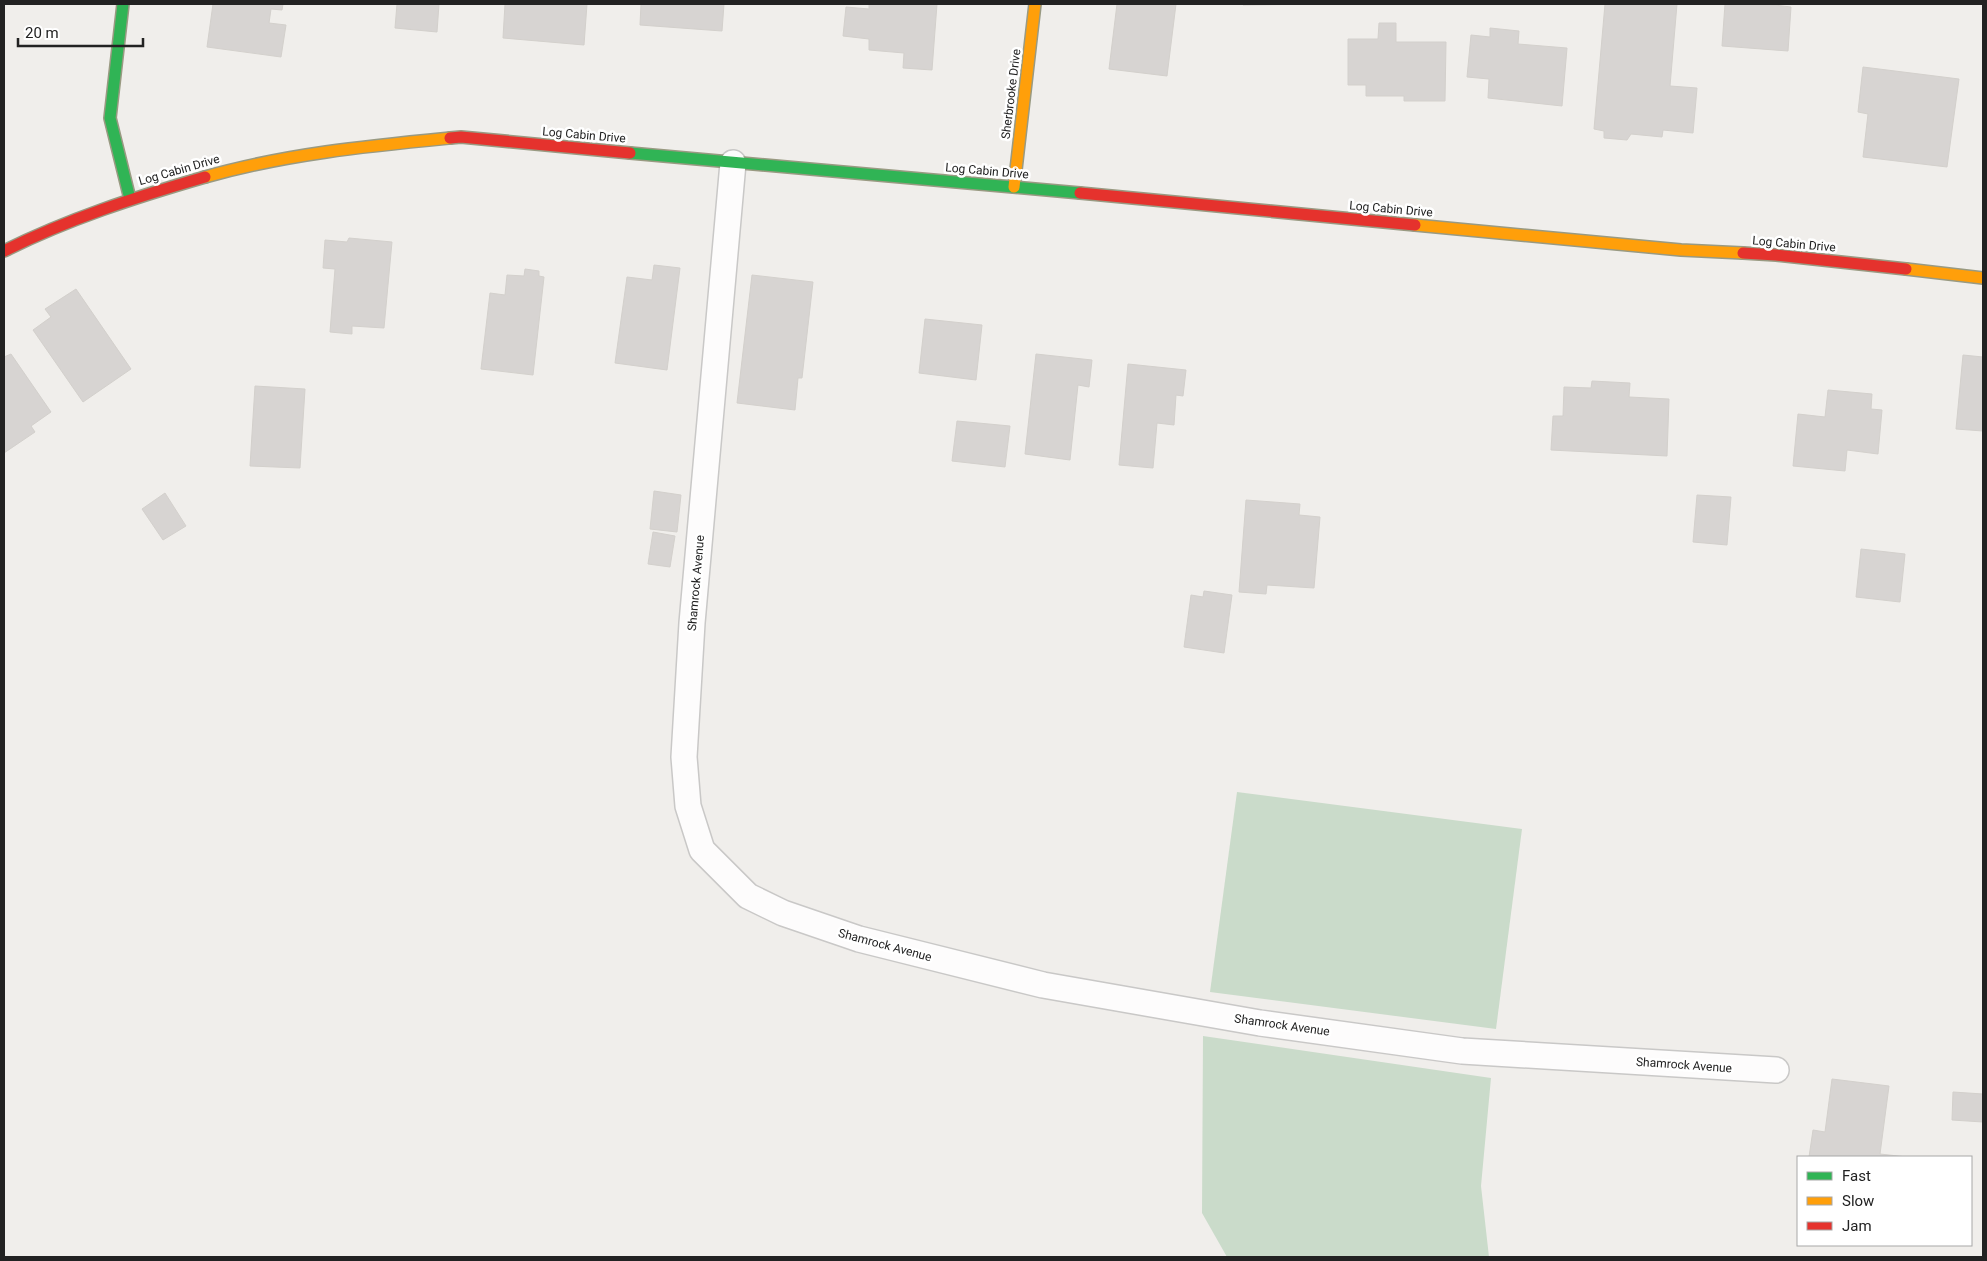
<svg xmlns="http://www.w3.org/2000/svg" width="1987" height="1261" viewBox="0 0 1987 1261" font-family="Roboto,sans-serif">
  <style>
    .cemetery { fill: #cadbca }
    .building { fill: #d7d4d2; stroke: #d3d0cc }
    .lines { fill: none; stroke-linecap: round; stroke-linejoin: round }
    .lane-casing { stroke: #c9c8c7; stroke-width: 28 }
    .fast-casing { stroke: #999a82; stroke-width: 14 }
    .slow-casing { stroke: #999a82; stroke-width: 14 }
    .jam-casing { stroke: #999a82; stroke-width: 14 }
    .lane { stroke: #fdfcfc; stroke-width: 25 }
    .fast { stroke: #30b455; stroke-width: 11 }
    .slow { stroke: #ff9f0a; stroke-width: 11 }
    .jam { stroke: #e5322d; stroke-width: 11 }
    .labels { text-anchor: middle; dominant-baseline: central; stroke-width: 5; stroke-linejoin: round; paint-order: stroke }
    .street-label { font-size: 12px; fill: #222; stroke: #fff }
  </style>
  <rect width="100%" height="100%" fill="#f0eeeb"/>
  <g class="cemetery">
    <polygon points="1237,792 1522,829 1496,1029 1210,992"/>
    <polygon points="1203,1036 1491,1078 1481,1186 1489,1257 1227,1257 1202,1213"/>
  </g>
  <g class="building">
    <polygon points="209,4 283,4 282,10 271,9 269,23 286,25 281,57 207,47 213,4"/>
    <polygon points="397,4 439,4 437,32 395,28"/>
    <polygon points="505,4 587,4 584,45 503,38"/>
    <polygon points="641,4 724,4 722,31 640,25"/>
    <polygon points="869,4 937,4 932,70 903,68 904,53 869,50 869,39 843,36 846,7 869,9"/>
    <polygon points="1117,4 1176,4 1167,76 1109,69"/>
    <polygon points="1243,4 1324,4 1243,5"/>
    <polygon points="1605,4 1677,4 1670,86 1697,88 1693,133 1663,130 1662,137 1631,134 1627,140 1604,138 1604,131 1594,129"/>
    <polygon points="1725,4 1766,4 1791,7 1788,51 1722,46"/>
    <polygon points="1379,23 1396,23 1396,42 1446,42 1445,101 1404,101 1404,96 1366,96 1366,85 1348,85 1348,39 1378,39"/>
    <polygon points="1490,28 1519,31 1518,44 1567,48 1562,106 1488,98 1489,79 1467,77 1471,35 1490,37"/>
    <polygon points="1863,67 1959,79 1947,167 1863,157 1868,114 1858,112"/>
    <polygon points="349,238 392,242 384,328 352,326 352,334 330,332 335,269 323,268 325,240 347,242"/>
    <polygon points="654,265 680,268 667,370 615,363 627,277 652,280"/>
    <polygon points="525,269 539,271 539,276 544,277 533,375 481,369 490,293 505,295 507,275 524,276"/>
    <polygon points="752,275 813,282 802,378 798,378 795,410 737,403"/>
    <polygon points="76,289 131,369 83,402 33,330 51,317 45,309"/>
    <polygon points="925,319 982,325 976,380 919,373"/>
    <polygon points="11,354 51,412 31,426 35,432 4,453 4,357"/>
    <polygon points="1036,354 1092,360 1089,387 1078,385 1070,460 1025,454"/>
    <polygon points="1963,355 1983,357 1983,431 1956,429"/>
    <polygon points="1128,364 1186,370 1183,396 1176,395 1174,425 1157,423 1153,468 1119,465"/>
    <polygon points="1592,381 1630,383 1629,397 1669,399 1667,456 1551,450 1553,416 1563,416 1564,387 1591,388"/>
    <polygon points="255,386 305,389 300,468 250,466"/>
    <polygon points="1828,390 1872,394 1871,409 1882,410 1878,454 1847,450 1845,471 1793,466 1798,414 1825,417"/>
    <polygon points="957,421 1010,426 1005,467 952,461"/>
    <polygon points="654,491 681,495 677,532 650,529"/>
    <polygon points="165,493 186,526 163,540 142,509"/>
    <polygon points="1697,495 1731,497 1727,545 1693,542"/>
    <polygon points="1246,500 1300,504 1299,515 1320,517 1314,588 1267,585 1266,594 1239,592"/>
    <polygon points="653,532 675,536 670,567 648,564"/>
    <polygon points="1861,549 1905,554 1900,602 1856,597"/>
    <polygon points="1204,591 1232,595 1224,653 1184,647 1191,595 1203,597"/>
    <polygon points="1832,1079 1889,1086 1880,1154 1907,1157 1809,1157 1813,1130 1825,1132"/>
    <polygon points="1953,1092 1983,1094 1983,1122 1952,1120"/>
  </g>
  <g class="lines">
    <defs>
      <polyline id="lane" points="733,163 692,623 684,757 688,806 702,850 748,896 783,913 859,939 1043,985 1260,1023 1462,1051 1776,1070"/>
      <g id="fast">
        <polyline points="123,4 110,118 130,199"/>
        <polyline points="630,153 1080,193"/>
      </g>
      <g id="slow">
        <path d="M205 177C285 154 368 146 450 138"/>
        <polyline points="1014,187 1035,4"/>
        <polyline points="1415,225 1681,250 1743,253"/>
        <polyline points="1906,269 1983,278"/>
      </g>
      <g id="jam">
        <polyline points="450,138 461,137 630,153"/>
        <polyline points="1080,193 1415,225"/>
        <path d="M4 251C68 219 136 197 205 177"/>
        <polyline points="1743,253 1776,255 1906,269"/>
      </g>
    </defs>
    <use href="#lane" class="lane-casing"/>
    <use href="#fast" class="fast-casing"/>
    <use href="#slow" class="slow-casing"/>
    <use href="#jam" class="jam-casing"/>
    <use href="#lane" class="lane"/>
    <use href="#fast" class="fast"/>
    <use href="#slow" class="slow"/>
    <use href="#jam" class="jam"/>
  </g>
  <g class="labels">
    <g class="street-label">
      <text transform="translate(1011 94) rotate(-83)">Sherbrooke Drive</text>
      <text transform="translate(584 135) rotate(5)">Log Cabin Drive</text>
      <text transform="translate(179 170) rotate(-16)">Log Cabin Drive</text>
      <text transform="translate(987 171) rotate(5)">Log Cabin Drive</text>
      <text transform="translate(1391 209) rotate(5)">Log Cabin Drive</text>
      <text transform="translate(1794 244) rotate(5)">Log Cabin Drive</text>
      <text transform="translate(696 583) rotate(-85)">Shamrock Avenue</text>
      <text transform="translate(885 945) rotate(15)">Shamrock Avenue</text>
      <text transform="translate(1282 1025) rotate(8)">Shamrock Avenue</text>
      <text transform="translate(1684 1065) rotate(4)">Shamrock Avenue</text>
    </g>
  </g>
  <rect width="1987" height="1261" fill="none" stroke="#222222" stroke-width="10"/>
  <rect x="1797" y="1156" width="175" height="90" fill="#ffffff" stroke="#a7a7a7"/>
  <rect x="1807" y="1172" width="25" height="8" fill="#30b455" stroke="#a7a7a7"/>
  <text x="1842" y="1181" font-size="15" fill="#222222">Fast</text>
  <rect x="1807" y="1197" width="25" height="8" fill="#ff9f0a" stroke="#a7a7a7"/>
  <text x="1842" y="1206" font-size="15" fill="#222222">Slow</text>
  <rect x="1807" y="1222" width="25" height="8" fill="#e5322d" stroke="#a7a7a7"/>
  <text x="1842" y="1231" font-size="15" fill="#222222">Jam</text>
  <path d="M18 38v8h125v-8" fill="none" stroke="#222222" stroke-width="2.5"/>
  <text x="25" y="38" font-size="15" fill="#222222" stroke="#ffffff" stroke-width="4" paint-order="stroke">20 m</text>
</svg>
